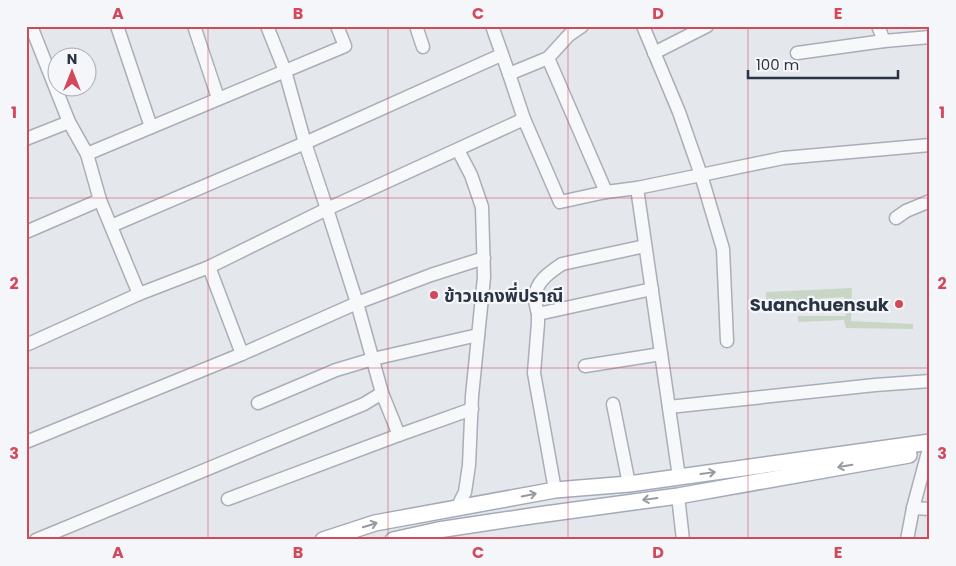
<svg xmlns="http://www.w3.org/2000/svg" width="956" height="566" viewBox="0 0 956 566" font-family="Poppins,'Noto Sans Thai',sans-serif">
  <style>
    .green { fill: #c9d6c5 }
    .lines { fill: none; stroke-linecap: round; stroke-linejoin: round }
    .minor-casing { stroke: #a9aeb7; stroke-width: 15 }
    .major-casing { stroke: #a3abb8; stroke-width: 18 }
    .minor { stroke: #f7f8fa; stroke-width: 12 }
    .major { stroke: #fff; stroke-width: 15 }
    .oneway { stroke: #959aa2 }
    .grid { fill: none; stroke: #d1495b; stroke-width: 1; stroke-opacity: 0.55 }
    .poi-dot { fill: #d1495b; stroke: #f4f6f9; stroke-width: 2 }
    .labels { text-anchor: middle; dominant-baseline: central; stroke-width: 4.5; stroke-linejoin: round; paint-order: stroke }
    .poi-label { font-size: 18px; font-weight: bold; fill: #2b3445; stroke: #f4f6f9; text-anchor: start }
    .neatline { fill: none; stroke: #d1495b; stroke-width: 2 }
    .grid-label { font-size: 16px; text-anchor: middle; font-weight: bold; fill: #d1495b }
  </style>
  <rect width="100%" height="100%" fill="#e4e7ec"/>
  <polygon class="green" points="852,288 851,321 913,324 913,329 846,328 844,320 798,322 798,316 846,316 844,297 766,303 766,292"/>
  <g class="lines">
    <defs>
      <g id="minor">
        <polyline points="31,26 69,122 87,154 100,200 139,294"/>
        <polyline points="117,26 151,127"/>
        <polyline points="194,26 218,98"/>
        <polyline points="267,26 285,71 305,143 327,209 357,303 382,393 399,435"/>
        <polyline points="416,26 423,47"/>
        <polyline points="492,26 509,74 524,119 560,202 606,192 637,188 701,175 783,158 930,145"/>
        <polyline points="643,26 679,112 701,175 723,249 727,341"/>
        <polyline points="878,26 884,41"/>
        <polyline points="654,53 707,26"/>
        <polyline points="797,53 884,41 930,37"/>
        <polyline points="548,58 606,192"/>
        <polyline points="509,74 548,58 569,35 582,26"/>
        <polyline points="26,139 69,122"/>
        <polyline points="87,154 345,46 337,26"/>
        <polyline points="637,188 679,477"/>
        <polyline points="896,218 906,211 930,201"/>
        <polyline points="111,226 305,143 501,55"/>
        <polyline points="26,232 100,200"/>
        <polyline points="209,267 242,354"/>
        <path d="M538 314C537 309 535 303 535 298 535 282 550 272 562 264L645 246"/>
        <polyline points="26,345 139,294 209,267 327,209 524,119"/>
        <polyline points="585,366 661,354"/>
        <polyline points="258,403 336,370 373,359 478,335"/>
        <polyline points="613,404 629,484"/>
        <polyline points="669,407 875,385 930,381"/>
        <polyline points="26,442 242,354 357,303 431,275 484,258"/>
        <polyline points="555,490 534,373 538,323 538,314 652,289"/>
        <polyline points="678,496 683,540"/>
        <polyline points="228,499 399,435 472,409"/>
        <polyline points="457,508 465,492 469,465 472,396 484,277 482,207 471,175 458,150"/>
        <polyline points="913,508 930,509"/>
        <polyline points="36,540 364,404 382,393"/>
        <polyline points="907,540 913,508 928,452 930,449"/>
      </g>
      <g id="major">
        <polyline points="323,540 375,523 555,490 629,484 930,442"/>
        <polyline points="393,540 438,530 538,515 678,496 909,455"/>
      </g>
    </defs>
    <use href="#minor" class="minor-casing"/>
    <use href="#major" class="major-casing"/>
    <use href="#minor" class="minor"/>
    <use href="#major" class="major"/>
  </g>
  <defs><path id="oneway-shaft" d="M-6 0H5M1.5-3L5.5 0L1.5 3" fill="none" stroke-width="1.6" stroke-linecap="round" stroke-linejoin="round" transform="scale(1.25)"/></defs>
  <g class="oneway">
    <use href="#oneway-shaft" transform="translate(845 466) rotate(170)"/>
    <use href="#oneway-shaft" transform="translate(708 473) rotate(-8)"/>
    <use href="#oneway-shaft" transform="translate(529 495) rotate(-11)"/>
    <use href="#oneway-shaft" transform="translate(650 499) rotate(172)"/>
    <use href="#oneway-shaft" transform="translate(370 525) rotate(-17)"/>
  </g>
  <path class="grid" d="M208 26V540M388 26V540M568 26V540M748 26V540M26 198H930M26 368H930"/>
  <g class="poi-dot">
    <circle cx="434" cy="295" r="5"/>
    <circle cx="899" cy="304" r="5"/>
  </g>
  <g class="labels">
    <g class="poi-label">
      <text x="444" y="295">ข้าวแกงพี่ปราณี</text>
      <text x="889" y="304" text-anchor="end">Suanchuensuk</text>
    </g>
  </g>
  <rect width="956" height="566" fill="none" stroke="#f4f6f9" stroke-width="55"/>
  <g transform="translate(72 72)"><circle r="24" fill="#f4f6f9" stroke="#a4a8b1"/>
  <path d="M0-4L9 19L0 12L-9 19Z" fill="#d1495b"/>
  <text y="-8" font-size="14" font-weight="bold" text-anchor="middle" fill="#2b3445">N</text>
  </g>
  <path d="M748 70v8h150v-8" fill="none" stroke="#2b3445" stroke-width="2.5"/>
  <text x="756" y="70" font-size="15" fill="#2b3445" stroke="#f4f6f9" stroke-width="4" paint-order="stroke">100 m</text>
  <rect x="28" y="28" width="900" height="510" class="neatline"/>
  <g class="grid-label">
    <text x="118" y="19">A</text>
    <text x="298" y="19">B</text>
    <text x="478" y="19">C</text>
    <text x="658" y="19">D</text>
    <text x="838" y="19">E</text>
    <text x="14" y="118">1</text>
    <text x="942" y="118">1</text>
    <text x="14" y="289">2</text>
    <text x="942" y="289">2</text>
    <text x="14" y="459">3</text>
    <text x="942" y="459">3</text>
    <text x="118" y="558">A</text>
    <text x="298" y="558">B</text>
    <text x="478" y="558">C</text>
    <text x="658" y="558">D</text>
    <text x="838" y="558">E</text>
  </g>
</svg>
